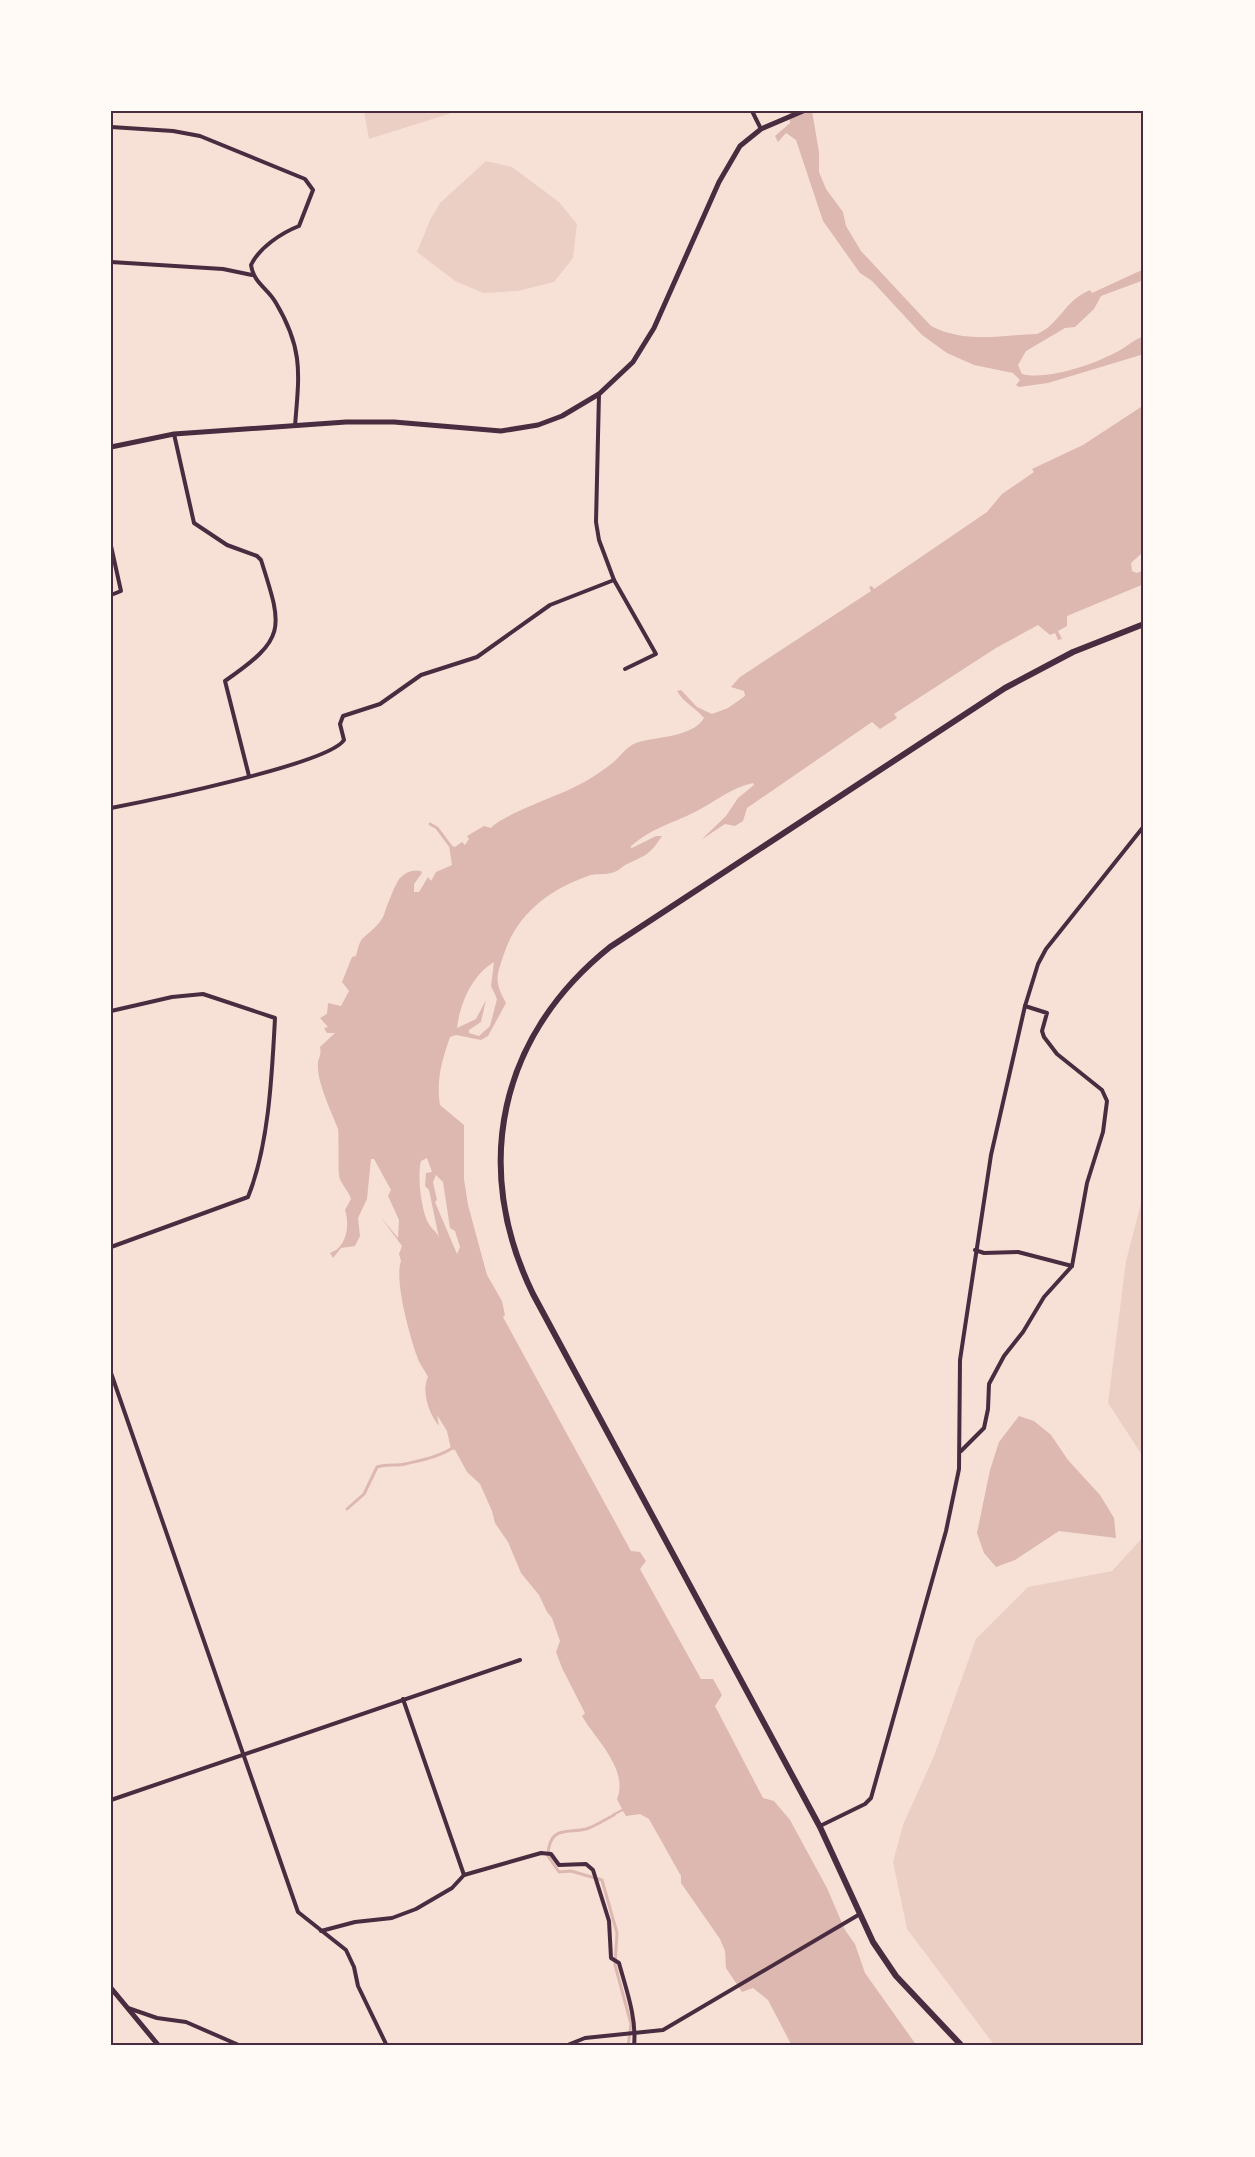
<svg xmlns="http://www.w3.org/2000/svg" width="1255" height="2157" viewBox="0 0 1255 2157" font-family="Mulish,sans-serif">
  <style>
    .green { fill: #ebcfc5 }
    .water { fill: #dcb8b0; fill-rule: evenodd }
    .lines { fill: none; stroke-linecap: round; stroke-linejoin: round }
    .stream { stroke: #dcb8b0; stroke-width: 3 }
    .minor { stroke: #4a2c40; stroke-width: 4 }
    .secondary { stroke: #4a2c40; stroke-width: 5 }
    .primary { stroke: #4a2c40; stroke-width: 6 }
    .neatline { fill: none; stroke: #4a2c40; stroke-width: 2 }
  </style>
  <rect width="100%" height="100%" fill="#f7e1d7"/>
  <g class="green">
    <polygon points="364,111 458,111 369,139"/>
    <polygon points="486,161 512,167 559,202 577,224 573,258 554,282 518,291 483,293 455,281 417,252 430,220 440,203"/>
    <polygon points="1144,1192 1144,1458 1108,1403 1126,1261"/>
    <polygon points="1144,1536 1144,2046 995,2046 907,1929 893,1862 903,1825 934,1756 976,1639 1028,1587 1112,1571"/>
  </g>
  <g class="water">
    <path d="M789 111H812L819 152V172L826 189 843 212 846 226 861 251 931 326C966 344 1000 335 1037 334 1060 324 1064 301 1090 290L1092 293 1144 269V280L1101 296 1094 309 1075 327 1065 328 1026 351 1018 365 1022 374C1049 381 1102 362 1125 347 1131 343 1136 339 1144 336V354L1048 383 1019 387 1016 385 1020 380 1013 373 974 365 947 353 922 335 872 281 860 273 823 221 796 140 786 133 778 142 775 136 790 123Z"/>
    <path d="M1144 405V513L1141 521 1144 524V551L1131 563 1132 571 1137 573 1144 570V584L1067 616V626L1058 631 1062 639 1058 640 1055 633 1050 635 1038 625 996 648 894 714 897 718 880 729 872 722 747 808 743 821 735 826 725 824 701 840 726 816 738 798 754 785 753 783C730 788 715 802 695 812 669 825 653 827 630 847L632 848 656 836H662C650 855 646 855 627 864 621 867 618 872 611 873 604 875 596 873 588 876 551 889 519 912 505 951 497 975 493 980 506 1003L488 1036 481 1040 456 1035 450 1037C442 1060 436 1080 440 1105L464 1125V1179L468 1205 487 1275 502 1301 505 1315 503 1317 631 1551 640 1552 646 1561 640 1569 701 1679H713L722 1695 715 1706 763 1798 774 1801 790 1820 827 1888 845 1930 855 1944 865 1973 917 2046H792L768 2000 753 1988 742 1992 726 1968 725 1951 720 1939 681 1883V1876L649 1819 640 1814 626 1816 623 1811 613 1816 612 1814 622 1809 617 1799C629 1769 595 1739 582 1716L585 1713 562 1668 556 1652 560 1641 552 1618 547 1612 539 1595 521 1573 508 1542 495 1523 492 1511 480 1484 467 1472 455 1450 451 1449 447 1431 437 1415 439 1426C429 1414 421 1391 428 1377 425 1370 419 1364 417 1356 410 1337 394 1280 401 1261L399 1254 402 1246 380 1216 398 1238 399 1220 388 1196 391 1190 374 1159H371L367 1199 358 1218 360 1236 355 1246 341 1248 333 1258 330 1253C347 1248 350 1224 345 1210L351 1199C349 1191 339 1182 339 1175 338 1167 339 1133 338 1129 332 1113 318 1084 318 1068 317 1057 322 1058 320 1047L335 1033H327L324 1028 328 1027 320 1018 327 1014 328 1003 341 1006 349 991 342 982 352 957 356 956C357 952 359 943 362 939 369 932 379 926 384 915 386 908 395 884 400 878 406 872 412 869 421 871L422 873 414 884V892H419L428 877 431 881 436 872 452 865 449 845 455 847 462 842 465 845 469 839 467 836 484 826 491 828C498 818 545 800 559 794 577 787 596 776 611 764 620 758 625 747 636 743 656 736 692 738 704 718 696 708 684 703 677 691L681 690 697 707 712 714 728 708 745 696 744 691 731 687 740 677 871 591 869 587 872 586 874 589 987 512 1002 494 1034 472 1032 469 1083 445ZM494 962 491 986 497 999 490 1026 479 1036 469 1033V1030L481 1022 486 1000 476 1019 457 1028C460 1004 471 976 494 962ZM427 1158 432 1172 426 1173 425 1186 429 1190 439 1238C437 1232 434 1231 431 1227 421 1216 417 1174 421 1161ZM436 1175 443 1182 450 1228 455 1231 460 1247 457 1254 435 1202 437 1200 433 1182Z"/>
    <polygon points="1019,1416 1034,1421 1051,1435 1068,1460 1100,1495 1114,1518 1116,1538 1059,1531 1015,1560 996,1567 984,1553 977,1533 990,1470 999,1442"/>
  </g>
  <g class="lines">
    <g class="stream">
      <polyline points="430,824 437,828 452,848"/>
      <path d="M347 1509 364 1494 377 1467C387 1464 396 1466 405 1464 422 1460 439 1457 454 1447"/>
      <path d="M614 1815C606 1819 597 1825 589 1828 570 1835 549 1823 548 1856L559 1872 571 1871 602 1880 617 1933 615 1965 631 2024 628 2046"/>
    </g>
    <g class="minor">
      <polyline points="752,111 761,129"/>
      <path d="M111 127 173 131 200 136 305 179 313 190 299 226C281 233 259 248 251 265 254 284 268 288 276 303 304 350 299 375 295 426"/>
      <polyline points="111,262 223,269 252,275"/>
      <path d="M174 434 194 523 227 545 257 556 261 560C283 629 287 638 225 681L249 776"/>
      <polyline points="111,546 121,591 111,595"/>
      <polyline points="614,580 656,654 625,669"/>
      <path d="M111 808C147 801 329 764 344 740L340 724 343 716 380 704 421 675 477 657 550 605 614 580 599 540 596 522 599 394"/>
      <path d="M111 1011 172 997 203 994 275 1018C272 1074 269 1145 248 1197L111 1247"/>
      <polyline points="975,1250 984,1253 1018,1252 1072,1266"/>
      <polyline points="111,1373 298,1912 346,1950 354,1967 358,1986 387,2046"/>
      <polyline points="961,1451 984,1428 988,1409 989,1384 1004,1356 1023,1332 1044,1297 1072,1266 1087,1183 1103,1132 1107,1101 1102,1090 1057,1054 1044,1037 1042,1031 1047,1013 1025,1006"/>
      <polyline points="403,1699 464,1875"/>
      <polyline points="111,1800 520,1660"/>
      <polyline points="820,1826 865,1804 871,1798 946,1531 959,1469 960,1360 991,1155 1025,1006 1038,964 1046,949 1144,826"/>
      <path d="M321 1931 355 1922 392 1918 416 1909 452 1888 464 1875 541 1853 551 1854 559 1865 586 1864 593 1870 609 1921 611 1958 619 1963C626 1989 637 2018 634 2046"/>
      <polyline points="128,2008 157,2018 186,2022 241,2046"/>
      <polyline points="565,2046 585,2038 663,2030 860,1914"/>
    </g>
    <g class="secondary">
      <polyline points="111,447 174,434 346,422 394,422 501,431 538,425 562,416 599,394 633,362 654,328 719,182 740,146 761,129 803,111"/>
      <polyline points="111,1988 159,2046"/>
    </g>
    <path class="primary" d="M962 2046 896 1976 873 1942 820 1827 533 1294C471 1167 499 1036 610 947L1005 688 1073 652 1144 624"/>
  </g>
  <rect width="1255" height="2157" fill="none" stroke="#fffaf5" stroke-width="225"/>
  <rect x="112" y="112" width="1030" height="1932" class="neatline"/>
</svg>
